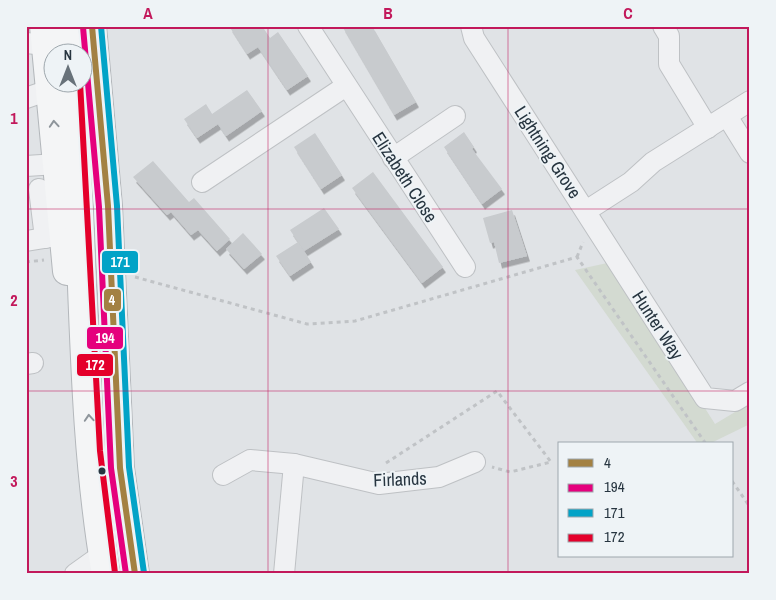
<svg xmlns="http://www.w3.org/2000/svg" width="776" height="600" viewBox="0 0 776 600" font-family="'Archivo Narrow',sans-serif">
  <style>
    .green { fill: #d3dad1 }
    .building { fill: #c8cbce; filter: url(#shadow) }
    .lines { fill: none; stroke-linecap: round; stroke-linejoin: round }
    .minor-casing { stroke: #bec1c4; stroke-width: 22 }
    .highway-casing { stroke: #b3b7bb; stroke-width: 30 }
    .path { stroke: #c0c3c6; stroke-width: 3; stroke-dasharray: 4 4; stroke-linecap: butt }
    .minor { stroke: #f0f1f3; stroke-width: 20 }
    .highway { stroke: #f4f5f6; stroke-width: 28 }
    .bus-1-casing { stroke: #eef3f6; stroke-width: 10 }
    .bus-2-casing { stroke: #eef3f6; stroke-width: 10 }
    .bus-3-casing { stroke: #eef3f6; stroke-width: 10 }
    .bus-4-casing { stroke: #eef3f6; stroke-width: 10 }
    .bus-1 { stroke: #a38142; stroke-width: 6 }
    .bus-2 { stroke: #e5007d; stroke-width: 6 }
    .bus-3 { stroke: #02a3c7; stroke-width: 6 }
    .bus-4 { stroke: #e4002b; stroke-width: 6 }
    .oneway { stroke: #8e959b }
    .grid { fill: none; stroke: #c2185b; stroke-width: 1; stroke-opacity: 0.55 }
    .bus-dot { fill: #273540; stroke: #eef3f6; stroke-width: 2 }
    .labels { text-anchor: middle; dominant-baseline: central; stroke-width: 4; stroke-linejoin: round; paint-order: stroke }
    .street-label { font-size: 18px; fill: #273540; stroke: #eef3f6 }
    .line-badge { stroke: #eef3f6; stroke-width: 2 }
    .badge-label { font-size: 14px; text-anchor: middle; font-weight: bold; fill: #fff }
    .neatline { fill: none; stroke: #c2185b; stroke-width: 2 }
    .grid-label { font-size: 16px; text-anchor: middle; font-weight: bold; fill: #c2185b }
  </style>
  <defs>
    <filter id="shadow"><feDropShadow dx="3" dy="5.5" stdDeviation="0" flood-color="#0004"/></filter>
  </defs>
  <rect width="100%" height="100%" fill="#e0e3e6"/>
  <polygon class="green" points="612,262 715,424 750,403 750,424 709,444 698,444 575,270"/>
  <g class="building">
    <polygon points="229,26 262,26 270,38 278,32 308,76 287,90 258,47 247,54"/>
    <polygon points="342,26 372,26 416,102 394,115"/>
    <polygon points="247,90 262,111 226,136 218,124 197,138 184,119 206,104 212,114"/>
    <polygon points="464,132 474,147 472,149 502,189 482,204 444,147"/>
    <polygon points="315,133 342,175 321,189 294,147"/>
    <polygon points="153,161 189,202 194,198 230,239 217,251 198,230 191,235 171,212 167,215 133,177"/>
    <polygon points="373,172 443,267 422,283 352,188"/>
    <polygon points="324,208 339,229 304,251 290,230"/>
    <polygon points="512,210 527,256 499,263 494,242 490,243 483,218"/>
    <polygon points="243,233 262,254 244,269 226,249"/>
    <polygon points="298,242 311,262 290,276 276,256"/>
  </g>
  <g class="lines">
    <defs>
      <g id="minor">
        <polyline points="308,26 465,267"/>
        <polyline points="471,26 474,38 705,398 735,401 750,392"/>
        <polyline points="663,26 669,36 669,64 708,128"/>
        <polyline points="26,43 46,45"/>
        <polyline points="26,98 52,89"/>
        <polyline points="727,116 750,153"/>
        <polyline points="393,158 455,116"/>
        <polyline points="26,166 57,164"/>
        <polyline points="202,182 346,86"/>
        <polyline points="39,189 45,238"/>
        <polyline points="586,211 631,182 653,162 750,101"/>
        <polyline points="26,241 57,236"/>
        <polyline points="26,364 33,363"/>
        <polyline points="223,475 250,460 294,464"/>
        <polyline points="75,574 103,554"/>
        <polyline points="284,574 294,464 379,484 439,477 475,462"/>
      </g>
      <g id="highway">
        <polyline points="44,26 67,271"/>
        <polyline points="64,26 67,52"/>
        <polyline points="92,26 108,206 120,468 135,574"/>
        <path d="M71 82C86 246 78 412 106 574"/>
      </g>
    </defs>
    <use href="#minor" class="minor-casing"/>
    <use href="#highway" class="highway-casing"/>
    <g class="path">
      <polyline points="577,257 583,242"/>
      <polyline points="26,262 44,260"/>
      <polyline points="135,277 307,324 355,321 577,257 706,444"/>
      <polyline points="386,463 497,391 551,462 510,472 492,467"/>
      <polyline points="732,481 750,507"/>
    </g>
    <use href="#minor" class="minor"/>
    <use href="#highway" class="highway"/>
    <defs>
      <polyline id="bus-1" points="92,26 108,206 120,468 135,574"/>
      <polyline id="bus-2" points="83,27 99,207 111,468 126,574"/>
      <polyline id="bus-3" points="101,26 117,206 129,467 144,573"/>
      <polyline id="bus-4" points="80,82 100,451 115,573"/>
    </defs>
    <use href="#bus-1" class="bus-1-casing"/>
    <use href="#bus-2" class="bus-2-casing"/>
    <use href="#bus-3" class="bus-3-casing"/>
    <use href="#bus-4" class="bus-4-casing"/>
    <use href="#bus-1" class="bus-1"/>
    <use href="#bus-2" class="bus-2"/>
    <use href="#bus-3" class="bus-3"/>
    <use href="#bus-4" class="bus-4"/>
  </g>
  <defs><path id="oneway-chevron" d="M-2-3.5L2.5 0L-2 3.5" fill="none" stroke-width="1.6" stroke-linecap="round" stroke-linejoin="round" transform="scale(1.25)"/></defs>
  <g class="oneway">
    <use href="#oneway-chevron" transform="translate(54 124) rotate(-94)"/>
    <use href="#oneway-chevron" transform="translate(89 418) rotate(-94)"/>
  </g>
  <path class="grid" d="M268 26V574M508 26V574M26 209H750M26 391H750"/>
  <circle class="bus-dot" cx="102" cy="471" r="4.5"/>
  <g class="labels">
    <g class="street-label">
      <text transform="translate(548 152) rotate(57)">Lightning Grove</text>
      <text transform="translate(405 177) rotate(57)">Elizabeth Close</text>
      <text transform="translate(658 325) rotate(57)">Hunter Way</text>
      <text transform="translate(400 479) rotate(-2)">Firlands</text>
    </g>
  </g>
  <g class="line-badge">
    <rect x="101" y="250" width="38" height="24" rx="5" fill="#02a3c7"/>
    <rect x="103" y="288" width="19" height="24" rx="5" fill="#a38142"/>
    <rect x="86" y="326" width="38" height="24" rx="5" fill="#e5007d"/>
    <rect x="76" y="353" width="38" height="24" rx="5" fill="#e4002b"/>
  </g>
  <g class="badge-label">
    <text x="120" y="267">171</text>
    <text x="112" y="305">4</text>
    <text x="105" y="343">194</text>
    <text x="95" y="370">172</text>
  </g>
  <rect width="776" height="600" fill="none" stroke="#eef3f6" stroke-width="55"/>
  <rect x="558" y="442" width="175" height="115" fill="#eef3f6" stroke="#9ea7ad"/>
  <rect x="568" y="459" width="25" height="8" fill="#a38142" stroke="#9ea7ad"/>
  <text x="604" y="468" font-size="15" fill="#273540">4</text>
  <rect x="568" y="484" width="25" height="8" fill="#e5007d" stroke="#9ea7ad"/>
  <text x="604" y="492" font-size="15" fill="#273540">194</text>
  <rect x="568" y="509" width="25" height="8" fill="#02a3c7" stroke="#9ea7ad"/>
  <text x="604" y="518" font-size="15" fill="#273540">171</text>
  <rect x="568" y="534" width="25" height="8" fill="#e4002b" stroke="#9ea7ad"/>
  <text x="604" y="542" font-size="15" fill="#273540">172</text>
  <g transform="translate(68 68)"><circle r="24" fill="#eef3f6" stroke="#9ea7ad"/>
  <path d="M0-4L9 19L0 12L-9 19Z" fill="#68727a"/>
  <text y="-8" font-size="14" font-weight="bold" text-anchor="middle" fill="#273540">N</text>
  </g>
  <rect x="28" y="28" width="720" height="544" class="neatline"/>
  <g class="grid-label">
    <text x="148" y="19">A</text>
    <text x="388" y="19">B</text>
    <text x="628" y="19">C</text>
    <text x="14" y="124">1</text>
    <text x="14" y="306">2</text>
    <text x="14" y="487">3</text>
  </g>
</svg>
